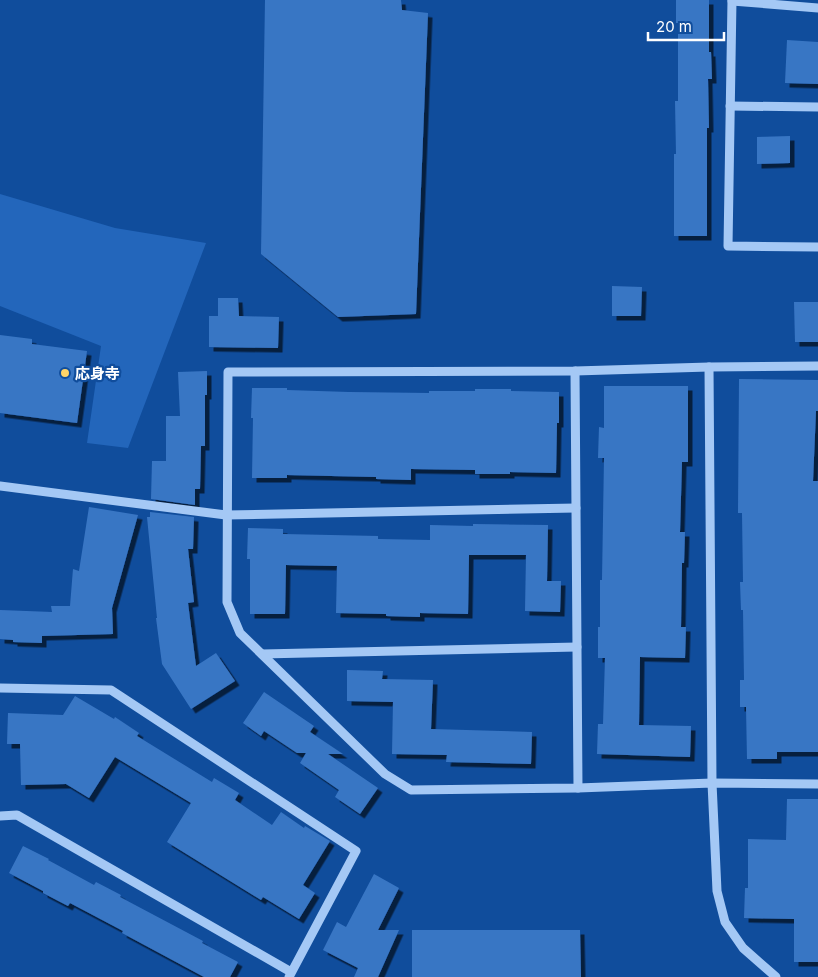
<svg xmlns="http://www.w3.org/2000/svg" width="818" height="977" viewBox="0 0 818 977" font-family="Inter,'Noto Sans JP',sans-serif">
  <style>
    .green { fill: #2366bb }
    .building { fill: #3976c4; filter: url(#shadow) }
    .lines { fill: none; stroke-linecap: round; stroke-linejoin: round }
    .minor { stroke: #a4c8f5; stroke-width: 9 }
    .poi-dot { fill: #ffd468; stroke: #104d9c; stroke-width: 2 }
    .labels { text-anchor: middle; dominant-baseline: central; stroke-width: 4.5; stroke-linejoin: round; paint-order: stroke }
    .poi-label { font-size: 15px; font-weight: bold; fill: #fff; stroke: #104d9c; text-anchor: start }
  </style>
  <defs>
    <filter id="shadow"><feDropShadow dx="4.5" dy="4.5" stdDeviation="0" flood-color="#0009"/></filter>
  </defs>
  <rect width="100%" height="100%" fill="#104d9c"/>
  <polygon class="green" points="0,194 115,228 206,243 128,448 87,443 101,346 0,306"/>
  <g class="building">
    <polygon points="265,0 401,0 402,10 428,13 416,314 338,317 261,254"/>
    <polygon points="676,0 709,0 709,52 711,52 712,79 708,79 709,128 707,128 707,236 674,236 674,154 676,154 675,101 678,101 678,23 676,23"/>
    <polygon points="787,40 818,42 818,84 785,83"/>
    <polygon points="790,136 790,163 757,164 757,137"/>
    <polygon points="612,286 642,287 641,316 612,316"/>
    <polygon points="218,298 238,298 239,316 279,317 278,348 209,347 209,316 218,316"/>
    <polygon points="794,302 818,302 818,342 795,342"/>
    <polygon points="0,335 32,339 32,344 87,351 77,423 0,413"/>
    <polygon points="207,371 207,395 205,395 205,446 201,446 200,489 195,489 195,505 151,499 152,461 166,461 166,416 180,416 178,372"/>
    <polygon points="739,379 818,380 818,411 816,411 813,481 818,481 818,752 777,752 777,759 747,759 746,707 740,707 740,680 744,680 743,610 741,610 740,582 743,582 742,513 738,513"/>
    <polygon points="604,386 688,386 688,462 682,462 680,532 685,532 684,563 682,563 681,627 686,627 685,658 640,657 639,725 691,726 690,757 597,754 598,724 603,724 605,658 598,658 598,627 600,627 600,580 602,580 604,458 598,458 599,427 604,428"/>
    <polygon points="252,388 287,388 287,390 349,392 429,393 429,391 475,391 475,389 511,389 511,391 559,392 559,423 557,423 556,473 510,472 510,474 475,474 475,470 411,469 411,480 376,479 376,477 287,475 287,478 252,478 253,418 251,418"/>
    <polygon points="89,507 138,515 112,608 113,634 42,636 42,643 13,642 13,640 0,639 0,610 52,612 51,606 70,606 73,569 79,571"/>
    <polygon points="150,512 194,517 193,549 188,549 194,602 188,603 196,666 216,653 235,681 191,709 162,664 156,618 157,618 147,517 150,517"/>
    <polygon points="473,524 548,525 547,581 561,581 560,612 525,611 526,555 469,555 468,614 420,613 420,617 386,616 386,614 336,613 337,566 286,565 285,614 250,614 250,559 247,559 248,528 283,529 283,534 378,536 378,539 430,540 430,525 473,526"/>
    <polygon points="347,670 383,671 382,679 433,680 431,729 532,732 531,764 446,762 447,755 392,754 393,702 347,701"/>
    <polygon points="264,692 314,726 310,732 343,754 328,754 378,788 360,814 335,797 339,790 300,763 306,753 297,753 264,731 261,736 243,723"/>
    <polygon points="75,696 114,719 115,717 139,733 137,736 212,782 214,778 239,793 235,800 272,825 281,812 304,828 305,826 330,841 303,885 315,893 299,919 263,897 261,900 167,842 191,803 115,757 89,798 66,784 21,785 20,744 7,744 8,713 63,715"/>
    <polygon points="787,799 818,799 818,962 794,962 794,919 744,918 745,888 748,888 748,839 786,840"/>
    <polygon points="23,846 49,859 48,860 94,885 96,882 121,895 120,897 203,941 202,943 238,962 230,977 204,977 122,933 123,931 70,903 68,906 43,893 43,891 9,873"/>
    <polygon points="374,874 399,888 378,930 399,930 378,977 354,977 358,968 323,950 337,922 346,927"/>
    <polygon points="412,930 580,930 581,977 412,977"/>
  </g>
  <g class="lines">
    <g class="minor">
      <polyline points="732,0 728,246 818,247"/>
      <polyline points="732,1 818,8"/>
      <polyline points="730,106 818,107"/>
      <polyline points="818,366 709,367 575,371 228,372 227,602 240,633 385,774 411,790 578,788 712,783 818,784"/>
      <polyline points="709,367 712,783 717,891 725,922 743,948 776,977"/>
      <polyline points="575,371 578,788"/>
      <polyline points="0,486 226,515 576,508"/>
      <polyline points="262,654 577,647"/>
      <polyline points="0,688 111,690 356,851 289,977"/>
      <polyline points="0,816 17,815 291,972"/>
    </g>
  </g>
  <circle class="poi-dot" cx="65" cy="373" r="5"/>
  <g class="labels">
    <g class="poi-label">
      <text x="75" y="373">応身寺</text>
    </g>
  </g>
  <path d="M648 32v8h76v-8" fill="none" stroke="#ffffff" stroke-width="2.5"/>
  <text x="656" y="32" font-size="15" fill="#ffffff" stroke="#104d9c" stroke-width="4" paint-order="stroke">20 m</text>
</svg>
